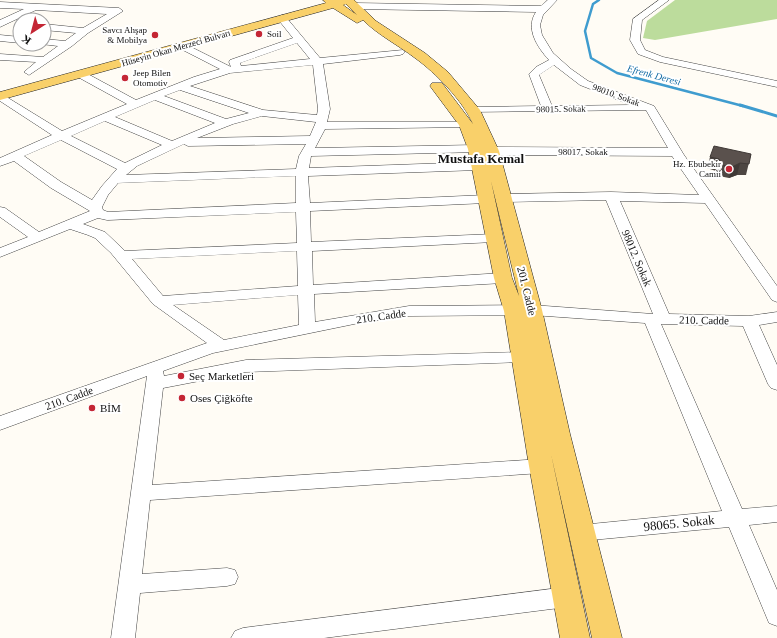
<svg xmlns="http://www.w3.org/2000/svg" width="777" height="638" viewBox="0 0 777 638" font-family="Georgia,serif">
  <style>
    .forest { fill: #bcdc9c }
    .lines { fill: none; stroke-linecap: round; stroke-linejoin: round }
    .stream-far1 { stroke: #3f9ccf; stroke-width: 2.5 }
    .stream { stroke: #3f9ccf; stroke-width: 3 }
    .minor-casing { stroke: #444; stroke-width: 1 }
    .major-casing { stroke: #222; stroke-width: 1 }
    .minor { fill: #fff; fill-rule: evenodd }
    .major { fill: #f9d06a; fill-rule: evenodd }
    .wall { fill: #4d4642 }
    .shaded-wall { fill: #3f3936 }
    .building { fill: #5a514d; stroke: #3f3936 }
    .poi-dot { fill: #c42635; stroke: #fff; stroke-width: 1.5 }
    .labels { text-anchor: middle; dominant-baseline: central; stroke-width: 4; stroke-linejoin: round; paint-order: stroke }
    .far-poi-label { font-size: 9px; fill: #111; stroke: #fff; text-anchor: end }
    .far-street-label { font-size: 9px; fill: #111; stroke: #fff }
    .far-water-label { font-size: 10px; font-style: italic; fill: #176ea6; stroke: #fff }
    .street-label { font-size: 11px; fill: #111; stroke: #fff }
    .poi-label { font-size: 11px; fill: #111; stroke: #fff; text-anchor: start }
    .far-district-label { font-size: 13px; font-weight: bold; fill: #111; stroke: #fff }
    .near-street-label { font-size: 13px; fill: #111; stroke: #fff }
  </style>
  <rect width="100%" height="100%" fill="#fffcf5"/>
  <polygon class="forest" points="675,0 777,0 777,19 655,40 643,38 647,21"/>
  <g class="lines">
    <polyline class="stream-far1" points="599,0 593,4 585,31 591,58 617,73 743,106"/>
    <polyline class="stream" points="740,105 777,116"/>
    <defs>
      <g id="minor">
        <path d="M548 0H557L543 15 540 25 542 35 553 53 571 69 588 81 654 106 684 155 777 286V302L772 300 705 203 620 201 669 314 749 316 777 312V322L759 325 777 365V390L771 388 768 384 743 326 661 324 742 509 777 506V522L749 525 777 590V626L769 623 729 527 581 541 574 539 571 533 574 527 581 525 722 511 645 323 532 315 409 316 359 323 213 353 163 371 164 376 246 360 522 352 528 353 530 357 528 361 522 362 246 372 163 388 152 485 541 459 548 461 551 466 548 471 541 473 150 500 142 574 227 568 235 570 238 577 235 584 227 586 140 593 135 638H111L147 376 0 430V416L207 343 153 304 111 253 95 238 88 235 70 229 0 257V248L28 237 0 217V207L5 208 39 232 90 211 51 188 14 161 0 166V158L52 135 0 101V93L62 131 127 104 76 76 75 74 76 72H84L136 100 194 77 220 69 179 48 177 46 179 44H185L231 67 229 62 230 60 293 38 277 18 282 15 285 16 320 58 403 50 405 52 403 54 400 55 323 64 330 109 327 122H466L472 125 470 127 325 129 315 148 476 145 480 146 482 149 480 152 311 156 309 168 478 162 484 166 478 170 308 176 310 203 486 195 491 196 493 199 491 202 486 203 310 211 311 242 494 234 499 235 501 238 499 241 494 242 312 251 313 285 503 273 508 275 511 278 508 281 503 283 314 294 315 322 409 306 532 305 653 314 606 200 503 202 498 201 496 198 498 195 503 194 611 192 699 195 672 156 491 155 485 151 491 147 668 148 646 110 469 112 467 110 473 107 541 106 529 74 536 67 549 60C537 47 525 28 536 12L355 9 351 6 355 3 541 6ZM297 43 310 59 241 66 240 63ZM313 65 318 109 317 115 263 110 190 86 230 73ZM554 65 580 85 631 105 552 106 539 75ZM180 90 249 113 226 119 164 96ZM155 100 215 123 172 141 115 117ZM262 116 316 122 310 136 197 138 233 124ZM105 121 162 145 125 163 71 136ZM61 140 117 169 102 186 92 200 61 182 24 156ZM184 144 188 146 306 144 299 156 296 169 126 175 137 166ZM296 176V203L108 212 103 210 102 207 108 195 118 183ZM296 212 297 243 125 251 105 232 83 224 98 218 107 220ZM297 251 298 286 163 296 132 259ZM298 295 299 325 224 340 173 305Z"/>
        <polygon points="659,0 669,0 642,20 640,40 645,50 663,57 777,81 777,87 660,62 638,54 630,40 633,19"/>
        <polygon points="0,2 119,8 123,11 88,33 72,46 29,75 24,72 36,62 0,60 0,54 43,57 58,46 41,44 44,44 44,39 65,41 76,33 44,30 44,24 83,28 107,14 36,10 0,27 0,20 24,9 0,8"/>
        <polygon points="0,35 20,37 20,43 0,41"/>
        <polygon points="567,587 575,590 578,597 575,604 567,607 324,638 231,638 235,631 243,628"/>
      </g>
      <path id="major" d="M323 0H354L376 21 425 53 448 72 480 110 499 151 542 310 570 434 622 638H592L551 454 590 638H560L529 466 504 311 494 278 468 149 459 125 430 86 432 83H442L473 124C463 101 436 73 415 58 398 45 378 35 363 20L357 23 333 8 0 100V92L326 3ZM346 4 357 15 343 5ZM491 181 519 296 512 278Z"/>
    </defs>
    <use href="#minor" class="minor-casing"/>
    <use href="#major" class="major-casing"/>
    <use href="#minor" class="minor"/>
    <use href="#major" class="major"/>
  </g>
  <polygon class="wall" points="751,154 746,175 737,175 729,178 719,176 716,171 707,168 710,157"/>
  <polygon class="shaded-wall" points="740,163 737,175 729,178 732,167"/>
  <polygon class="building" points="714,146 751,154 749,164 740,163 732,167 722,165 719,159 710,157"/>
  <g class="poi-dot">
    <circle cx="259" cy="34" r="4"/>
    <circle cx="155" cy="35" r="4"/>
    <circle cx="125" cy="78" r="4"/>
    <circle cx="729" cy="169" r="4"/>
    <circle cx="181" cy="376" r="4"/>
    <circle cx="182" cy="398" r="4"/>
    <circle cx="92" cy="408" r="4"/>
  </g>
  <g class="labels">
    <g class="far-poi-label">
      <text x="147" y="30">Savcı Ahşap<tspan x="147" dy="10">&amp; Mobilya</tspan></text>
      <text x="267" y="34" text-anchor="start">Soil</text>
      <text x="133" y="73" text-anchor="start">Jeep Bilen<tspan x="133" dy="10">Otomotiv</tspan></text>
      <text x="721" y="164">Hz. Ebubekir<tspan x="721" dy="10">Camii</tspan></text>
    </g>
    <g class="far-street-label">
      <text transform="translate(176 48) rotate(-16)">Hüseyin Okan Merzeci Bulvarı</text>
      <text transform="translate(616 95) rotate(20)">98010. Sokak</text>
      <text transform="translate(561 109) rotate(-1)">98015. Sokak</text>
      <text x="583" y="152">98017. Sokak</text>
    </g>
    <g class="far-water-label">
      <text transform="translate(654 75) rotate(15)">Efrenk Deresi</text>
    </g>
    <g class="street-label">
      <text transform="translate(637 258) rotate(67)">98012. Sokak</text>
      <text transform="translate(527 291) rotate(76)">201. Cadde</text>
      <text transform="translate(381 316) rotate(-8)">210. Cadde</text>
      <text transform="translate(704 320) rotate(1)">210. Cadde</text>
      <text transform="translate(69 398) rotate(-20)">210. Cadde</text>
    </g>
    <g class="poi-label">
      <text x="189" y="376">Seç Marketleri</text>
      <text x="190" y="398">Oses Çiğköfte</text>
      <text x="100" y="408">BİM</text>
    </g>
    <g class="far-district-label">
      <text x="481" y="158">Mustafa Kemal</text>
    </g>
    <g class="near-street-label">
      <text transform="translate(679 523) rotate(-6)">98065. Sokak</text>
    </g>
  </g>
  <g transform="translate(32 32) rotate(216)"><circle r="19" fill="#ffffff" stroke="#a0a0a0"/>
  <path d="M0-3L7 15L0 10L-7 15Z" fill="#c42635"/>
  <text y="-6" font-size="11" font-weight="bold" text-anchor="middle" fill="#111111">K</text>
  </g>
</svg>
